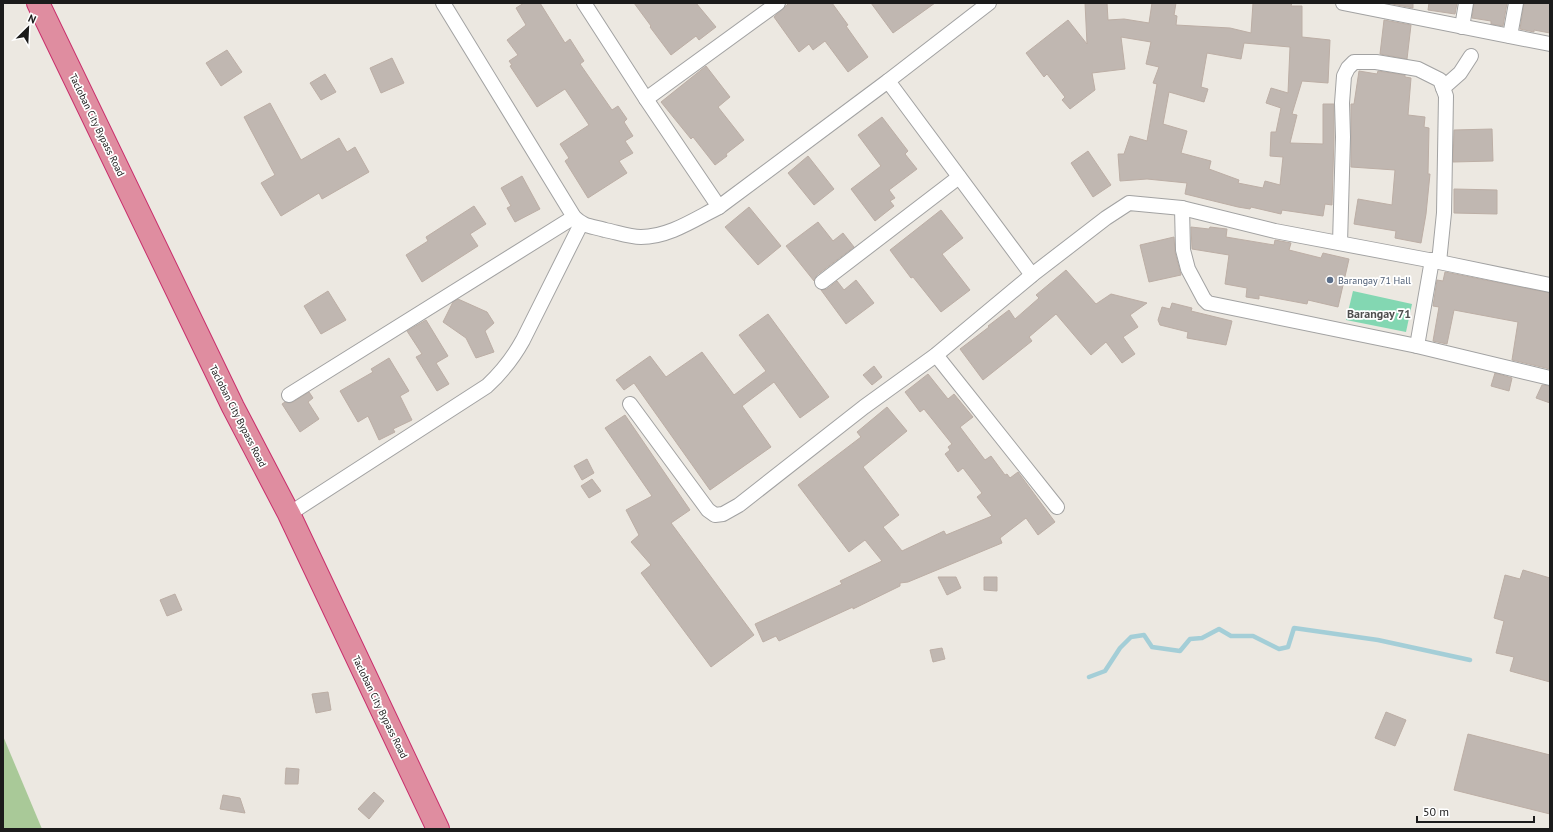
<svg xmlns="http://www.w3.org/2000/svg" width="1553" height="832" viewBox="0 0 1553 832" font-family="'PT Sans',sans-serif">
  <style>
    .forest { fill: #a9c998 }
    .pitch { fill: #83d7b2 }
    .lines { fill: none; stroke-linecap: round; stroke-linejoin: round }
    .stream { stroke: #a4ced7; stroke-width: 4.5 }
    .building { fill: #c0b7b1; stroke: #bcaea5; fill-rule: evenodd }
    .street-casing { stroke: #a2a2a2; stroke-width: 16 }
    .highway-casing { stroke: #c92f6c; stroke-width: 24 }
    .street { stroke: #fff; stroke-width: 14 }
    .highway { stroke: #df8da0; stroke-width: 22 }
    .service-dot { fill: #5c6f8a; stroke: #fff; stroke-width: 1.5 }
    .labels { text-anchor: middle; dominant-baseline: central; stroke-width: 3.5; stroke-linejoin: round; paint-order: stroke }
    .street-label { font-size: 10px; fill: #1b1b1b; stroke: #fff }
    .service-label { font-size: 10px; fill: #4e5e75; stroke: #fff; text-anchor: start }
    .quarter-label { font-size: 12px; font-weight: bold; fill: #4e4e4e; stroke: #fff }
  </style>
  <rect width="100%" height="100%" fill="#ece8e1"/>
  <polygon class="forest" points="3,736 42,829 3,829"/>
  <polygon class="pitch" points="1353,291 1412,304 1406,332 1346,320"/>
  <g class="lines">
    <polyline class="stream" points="1089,677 1105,671 1120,648 1131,637 1144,635 1152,647 1180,651 1190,639 1202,638 1219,629 1231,636 1253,636 1279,649 1288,647 1294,628 1378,640 1470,660"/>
  </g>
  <g class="building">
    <polygon points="524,3 540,3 565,43 570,39 584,61 580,64 612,110 618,106 627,119 624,122 633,136 625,141 633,153 619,161 627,173 588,198 565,161 569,158 560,144 589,125 565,89 537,107 510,66 512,65 509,61 518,55 507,40 526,25 516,8"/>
    <polygon points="634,3 696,3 716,27 699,40 696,36 671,55 650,27 651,26"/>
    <polygon points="789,3 832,3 848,25 846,26 868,57 848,72 825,41 813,50 809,44 799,52 774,17"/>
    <polygon points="871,3 935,3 893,33"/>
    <path d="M1085 3H1107L1108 20 1124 19 1149 23 1152 3H1176L1174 15 1177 16 1176 25 1230 28 1251 33 1253 3H1292L1291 6H1302V37L1330 40 1328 83 1302 81 1292 114 1297 115 1290 143 1323 144V104H1334V137L1332 205 1325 204 1323 216 1282 210 1281 214 1251 207 1250 209 1238 207 1185 194 1187 183 1147 179 1120 181 1118 154H1124L1130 136 1147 141 1157 84 1153 83 1159 67 1146 64 1151 42 1121 37 1125 69 1092 73 1095 90 1070 109 1062 100 1065 97 1047 74 1044 77 1026 53 1068 20 1087 44ZM1244 43 1290 47 1288 93 1271 88 1266 103 1281 108 1276 132H1271L1270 156 1283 157 1280 185 1265 181 1263 188 1238 183 1239 180 1209 169 1211 161 1181 153 1187 131 1163 124 1169 92 1204 102 1208 89 1201 87 1207 53 1241 59Z"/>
    <polygon points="1387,3 1413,3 1413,8"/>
    <polygon points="1429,3 1457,3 1455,14 1428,10"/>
    <polygon points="1474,3 1507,3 1503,26 1491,24 1491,21 1472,18"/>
    <polygon points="1524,3 1550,3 1550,33 1534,30 1534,32 1520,29"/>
    <polygon points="1384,20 1411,25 1407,59 1380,54"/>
    <polygon points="227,50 242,72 221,86 206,63"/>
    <polygon points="392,58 404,83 381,93 370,68"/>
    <polygon points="706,66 730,97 718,107 744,140 726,154 727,156 715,165 693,137 691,139 661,102"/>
    <polygon points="1359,71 1377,74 1378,71 1405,75 1405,77 1411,78 1408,115 1425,117 1424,127 1429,128 1428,174 1430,174 1426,214 1421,243 1395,238 1396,231 1354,224 1358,199 1392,205 1395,170 1351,167 1351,104 1354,104"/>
    <polygon points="325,74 336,92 321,100 310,83"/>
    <polygon points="270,103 301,160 339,138 347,152 355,147 369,172 322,199 319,193 281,216 261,183 275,175 244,117"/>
    <polygon points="882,117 908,151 905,154 917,169 889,190 895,198 890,201 894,206 875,221 851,189 881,166 858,135"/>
    <polygon points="1492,129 1493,161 1453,162 1454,130"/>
    <polygon points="1088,151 1111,185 1093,197 1071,163"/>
    <polygon points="808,156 834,189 814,205 788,173"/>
    <polygon points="522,176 540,209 515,222 507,208 511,206 501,188"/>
    <polygon points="1454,189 1497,190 1497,214 1454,213"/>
    <polygon points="474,206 486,224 470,234 478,246 422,282 406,255 428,241 426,237"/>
    <polygon points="749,207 781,246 758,265 725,227"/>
    <polygon points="941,210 963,238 942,254 970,290 941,312 913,277 911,278 890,250"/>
    <polygon points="818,222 833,241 843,233 854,247 817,275 814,281 786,246"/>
    <polygon points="1191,227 1209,229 1210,227 1227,229 1226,237 1274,245 1275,240 1291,243 1289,250 1321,258 1323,253 1349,259 1338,307 1308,300 1307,304 1259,295 1259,299 1246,297 1247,288 1225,284 1229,255 1192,249"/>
    <polygon points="1174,237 1175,252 1181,275 1149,282 1140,245"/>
    <polygon points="1066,270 1096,304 1111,294 1147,303 1130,315 1138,327 1123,337 1135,354 1122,363 1106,342 1091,355 1056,314 1029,337 1032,341 983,380 960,349 989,327 988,326 1009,310 1015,319 1039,298 1036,295"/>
    <polygon points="1445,272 1550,293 1550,369 1512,360 1518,322 1454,310 1447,344 1433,341 1439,307 1433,306 1437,280 1443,281"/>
    <polygon points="856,280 874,303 846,324 821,290 827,289 837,281 844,290"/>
    <polygon points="328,291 346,320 321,334 304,306"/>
    <polygon points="458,299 487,312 494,323 485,331 494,352 476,358 466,338 443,322 453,302"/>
    <polygon points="1172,303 1192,308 1191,311 1232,321 1226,345 1187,338 1188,332 1160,325 1158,320 1162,307 1170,309"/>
    <polygon points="768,314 829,397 800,418 774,382 742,406 771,447 710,490 634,383 624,390 616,380 650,356 666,377 702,352 734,395 766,371 739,335"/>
    <polygon points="426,320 448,356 436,363 449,384 437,391 416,357 422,354 407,331"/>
    <polygon points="389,358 409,391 400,396 412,420 393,429 395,432 379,440 368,416 358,422 340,391 373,372 371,369"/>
    <polygon points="874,366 882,377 872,385 863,375"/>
    <polygon points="1495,373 1512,378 1509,391 1491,386"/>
    <polygon points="928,374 948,399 954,394 973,417 960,427 985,460 991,456 1005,475 1007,474 1010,478 1018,472 1055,522 1038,535 1026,518 1000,538 1002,543 908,582 900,583 900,586 853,609 853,607 779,641 776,636 763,642 755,624 842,584 840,581 882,561 865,540 849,552 798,485 861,437 857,432 887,407 907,431 863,467 899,515 883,527 902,551 944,531 946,535 992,516 977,497 982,493 963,468 958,472 945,454 950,450 948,447 952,444 924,409 920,412 905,392"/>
    <polygon points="1542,385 1550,386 1550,403 1536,398"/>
    <polygon points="309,392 313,398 308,402 319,419 300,432 282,404 285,402 289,403 293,402"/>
    <polygon points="625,415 690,510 671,523 754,635 711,667 641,573 651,565 631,542 639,535 626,510 652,496 605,428"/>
    <polygon points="587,459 594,473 582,480 574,466"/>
    <polygon points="592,479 601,491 589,498 581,486"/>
    <polygon points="1523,570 1550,578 1550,682 1510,671 1514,657 1496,653 1504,621 1494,618 1505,575 1520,579"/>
    <polygon points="938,577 956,577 961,588 947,595"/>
    <polygon points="984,577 997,577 997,591 984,590"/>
    <polygon points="175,594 182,610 167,616 160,600"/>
    <polygon points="942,648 945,659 933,662 930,650"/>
    <polygon points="328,692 331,710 316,713 312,694"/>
    <polygon points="1386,712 1406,720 1395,746 1375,738"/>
    <polygon points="1468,734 1550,755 1550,814 1454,790"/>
    <polygon points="286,768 299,769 298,784 285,784"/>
    <polygon points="374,792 384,801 369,819 358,809"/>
    <polygon points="223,795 240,798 245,813 220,809"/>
  </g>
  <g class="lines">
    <defs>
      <g id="street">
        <path d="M443 3 574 217C584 227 592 226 605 230 616 232 629 237 641 237 669 237 695 219 719 207"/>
        <polyline points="584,3 646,99 719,207 888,81 1032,275"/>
        <polyline points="1343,3 1550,44"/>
        <polyline points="1462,27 1466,3"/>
        <polyline points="1510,36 1516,3"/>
        <polyline points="888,81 989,3"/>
        <polyline points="1443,88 1460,73 1471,56"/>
        <polyline points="646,99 778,3"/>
        <polyline points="1182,208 1183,250 1188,269 1204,299 1208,303 1417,346"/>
        <polyline points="1340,243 1343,137 1342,103 1344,76 1348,68 1354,62 1376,62 1418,69 1440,80 1446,96 1444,213 1439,262"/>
        <polyline points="1432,260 1417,346 1550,378"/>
        <polyline points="822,282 959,177"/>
        <polyline points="936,355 1057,507"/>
        <polyline points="289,395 574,217"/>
        <polyline points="630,404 708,510 715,515 723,514 739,505 864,407 936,355 1032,275 1106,218 1129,203 1182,208 1275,231 1439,262 1550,285"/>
        <path d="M289 514 487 386C502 372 513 358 523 340L581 224"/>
      </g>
      <polyline id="highway" points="38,3 233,407 289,514 438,829"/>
    </defs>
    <use href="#street" class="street-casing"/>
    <use href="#highway" class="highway-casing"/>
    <use href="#street" class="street"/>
    <use href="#highway" class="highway"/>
  </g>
  <circle class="service-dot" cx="1330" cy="280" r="4"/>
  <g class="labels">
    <g class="street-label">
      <text transform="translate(97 125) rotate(64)">Tacloban City Bypass Road</text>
      <text transform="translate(238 416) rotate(63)">Tacloban City Bypass Road</text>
      <text transform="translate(380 707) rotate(64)">Tacloban City Bypass Road</text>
    </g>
    <g class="service-label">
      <text x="1338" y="280">Barangay 71 Hall</text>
    </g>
    <g class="quarter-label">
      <text x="1379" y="313">Barangay 71</text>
    </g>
  </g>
  <rect width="1553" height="832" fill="none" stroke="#1b1b1b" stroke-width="8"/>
  <g transform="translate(28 28) rotate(24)" stroke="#ffffff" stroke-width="3" paint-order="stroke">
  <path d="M0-3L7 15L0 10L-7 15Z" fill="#1b1b1b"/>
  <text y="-6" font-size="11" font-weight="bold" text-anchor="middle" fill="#1b1b1b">N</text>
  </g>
  <path d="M1417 816v6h117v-6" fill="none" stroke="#1b1b1b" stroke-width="2"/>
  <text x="1423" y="816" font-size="12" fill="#1b1b1b" stroke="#ffffff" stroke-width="3" paint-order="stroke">50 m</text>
</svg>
